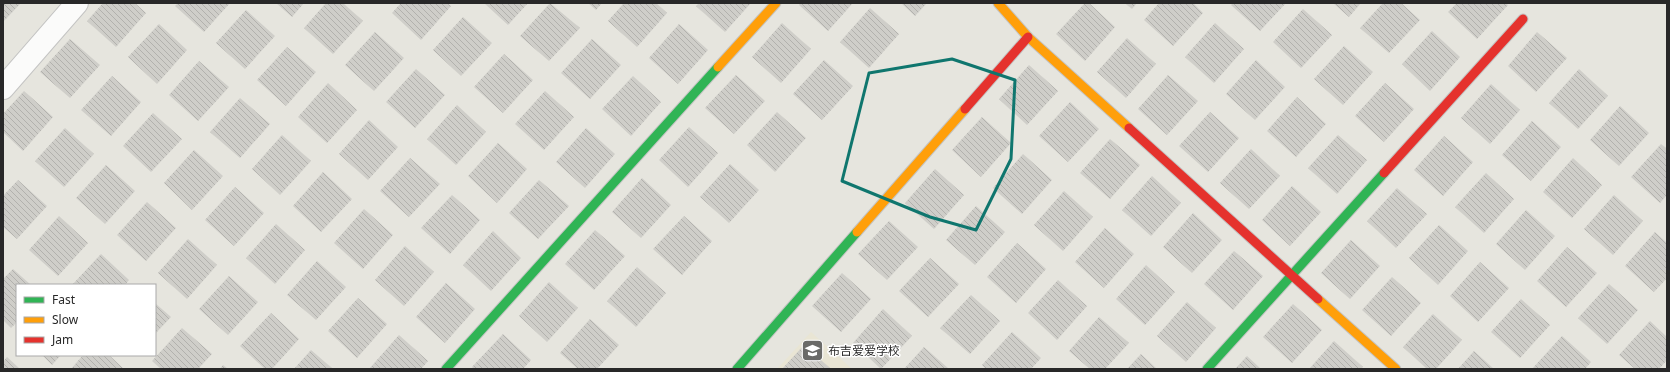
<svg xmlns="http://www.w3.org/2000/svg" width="1670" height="372" viewBox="0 0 1670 372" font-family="'Noto Sans','Noto Sans SC',sans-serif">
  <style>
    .education { fill: #e9e5d4 }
    .building { fill: url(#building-back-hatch) }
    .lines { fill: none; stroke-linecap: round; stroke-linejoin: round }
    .street-casing { stroke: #c4c4c3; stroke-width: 24 }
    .fast-casing { stroke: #c4c4c3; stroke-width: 11 }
    .slow-casing { stroke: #c4c4c3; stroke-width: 11 }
    .jam-casing { stroke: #c4c4c3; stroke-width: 11 }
    .street { stroke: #fbfbfa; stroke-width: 22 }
    .fast { stroke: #30b455; stroke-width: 9 }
    .slow { stroke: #ff9f0a; stroke-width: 9 }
    .jam { stroke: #e5322d; stroke-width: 9 }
    .marked { fill: none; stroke: #0f766e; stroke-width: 3; stroke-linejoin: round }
    .labels { text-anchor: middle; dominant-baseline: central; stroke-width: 3; stroke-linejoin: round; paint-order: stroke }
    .poi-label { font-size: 12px; fill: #282828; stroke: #fff; text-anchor: start }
  </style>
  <defs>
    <pattern id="building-back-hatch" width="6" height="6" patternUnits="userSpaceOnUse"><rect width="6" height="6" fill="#cfcec9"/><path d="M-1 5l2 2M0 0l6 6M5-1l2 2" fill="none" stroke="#b2b1ad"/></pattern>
  </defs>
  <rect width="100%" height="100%" fill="#e6e5de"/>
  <polygon class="education" points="811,332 852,369 777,369"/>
  <g class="building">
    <polygon points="3,3 21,3 3,22"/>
    <polygon points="103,3 135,3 146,13 116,47 87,21"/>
    <polygon points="178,3 230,3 204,32 175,6"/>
    <polygon points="276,3 304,3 292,17"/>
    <polygon points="326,3 343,3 363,21 333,54 304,28"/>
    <polygon points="401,3 447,3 451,6 421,40 392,13"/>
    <polygon points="484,3 528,3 508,25"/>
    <polygon points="550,3 580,28 549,61 520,36"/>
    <polygon points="588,3 602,3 596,10"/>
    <polygon points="624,3 656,3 667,13 637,47 608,21"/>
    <polygon points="699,3 751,3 725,32 696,6"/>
    <polygon points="800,3 853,3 828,31 799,5"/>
    <polygon points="901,3 927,3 915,16"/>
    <polygon points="1085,3 1089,3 1115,27 1085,61 1056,34"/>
    <polygon points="1125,3 1137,3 1132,9"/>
    <polygon points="1159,3 1193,3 1203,13 1173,46 1144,20"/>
    <polygon points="1233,3 1286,3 1260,31 1231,5"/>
    <polygon points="1333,3 1361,3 1349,17"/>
    <polygon points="1383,3 1401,3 1420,20 1389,53 1360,28"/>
    <polygon points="1457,3 1505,3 1508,5 1477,39 1448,12"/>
    <polygon points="870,8 899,34 869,68 840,42"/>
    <polygon points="1303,9 1332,35 1301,68 1273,42"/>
    <polygon points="246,10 275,36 245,69 216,43"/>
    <polygon points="463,17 492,43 461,76 433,50"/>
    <polygon points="782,23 811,49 781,83 752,57"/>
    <polygon points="1215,23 1244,49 1214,83 1185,57"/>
    <polygon points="159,24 187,50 157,84 128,57"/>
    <polygon points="679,24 708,50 678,84 649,58"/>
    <polygon points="1432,31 1460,57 1430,91 1402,64"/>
    <polygon points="375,32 404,58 374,91 345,65"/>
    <polygon points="1537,32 1567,58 1536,92 1508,66"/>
    <polygon points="1127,38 1156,64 1126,98 1097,72"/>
    <polygon points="70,39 100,65 70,98 40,72"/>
    <polygon points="592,39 621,65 590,99 561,73"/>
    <polygon points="1344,46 1373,72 1343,105 1314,79"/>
    <polygon points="287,47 316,72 286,106 257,80"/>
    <polygon points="504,54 533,80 503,113 474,87"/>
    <polygon points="824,60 853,86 822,120 793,94"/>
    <polygon points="1256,60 1285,87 1255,120 1226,94"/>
    <polygon points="199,61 229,87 198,121 169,95"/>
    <polygon points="1029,65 1058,91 1027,125 999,99"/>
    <polygon points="416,69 445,95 415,128 386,102"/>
    <polygon points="1579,69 1608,96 1578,129 1549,103"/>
    <polygon points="736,75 765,101 734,134 705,108"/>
    <polygon points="1168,75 1198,101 1167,135 1138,109"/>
    <polygon points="112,76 141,102 111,136 81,110"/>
    <polygon points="633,76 661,102 631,136 602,109"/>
    <polygon points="328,83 357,110 327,143 298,117"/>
    <polygon points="1385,83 1414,109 1384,142 1355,116"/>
    <polygon points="1491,84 1520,110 1490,144 1461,118"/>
    <polygon points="24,91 53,117 23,151 3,132 3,114"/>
    <polygon points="545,91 574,117 544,150 515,124"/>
    <polygon points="1297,97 1326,124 1296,157 1267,131"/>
    <polygon points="240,98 270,124 240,158 210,132"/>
    <polygon points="1070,102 1099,129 1068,162 1039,136"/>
    <polygon points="457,105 486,132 456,165 427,139"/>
    <polygon points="1620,106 1649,133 1619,166 1590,140"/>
    <polygon points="777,112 806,138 775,172 747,145"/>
    <polygon points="1210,112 1239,138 1208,172 1179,146"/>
    <polygon points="153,113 182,139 151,172 123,146"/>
    <polygon points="982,117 1011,143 981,177 952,150"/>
    <polygon points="369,120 398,147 368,180 339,154"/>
    <polygon points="1532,121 1561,147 1531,181 1502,155"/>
    <polygon points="689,127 718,153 688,187 659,160"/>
    <polygon points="65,128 94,154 64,187 35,161"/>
    <polygon points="586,128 615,154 585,188 556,162"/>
    <polygon points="282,135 311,161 280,195 252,169"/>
    <polygon points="1338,135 1367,160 1337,194 1308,168"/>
    <polygon points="1444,136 1473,162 1443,196 1414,170"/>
    <polygon points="1110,139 1140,165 1110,199 1080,173"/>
    <polygon points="498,143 527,169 497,203 468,176"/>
    <polygon points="1661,144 1667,149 1667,195 1660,203 1631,177"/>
    <polygon points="1251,149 1280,176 1249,209 1220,183"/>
    <polygon points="194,150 223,176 192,210 164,183"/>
    <polygon points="1023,154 1052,180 1022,214 993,188"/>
    <polygon points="410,158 440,184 409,217 380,191"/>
    <polygon points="1573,158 1602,185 1572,218 1543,192"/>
    <polygon points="730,164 759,190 729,223 700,197"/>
    <polygon points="106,165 135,191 105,224 76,198"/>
    <polygon points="935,169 964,195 934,229 905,203"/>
    <polygon points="323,172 352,199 321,232 293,206"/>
    <polygon points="1486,173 1514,199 1484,233 1455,207"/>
    <polygon points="1152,176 1181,203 1151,236 1122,210"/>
    <polygon points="642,178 671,205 641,238 612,212"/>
    <polygon points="18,180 47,206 17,239 3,227 3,196"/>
    <polygon points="539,180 569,206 538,239 509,213"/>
    <polygon points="1292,186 1321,212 1290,246 1262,220"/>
    <polygon points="235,187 264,213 234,246 205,220"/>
    <polygon points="1397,188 1427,214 1396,248 1367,221"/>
    <polygon points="1064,191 1093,217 1063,251 1034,225"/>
    <polygon points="452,195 480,220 450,254 421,228"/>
    <polygon points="1614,195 1643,221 1613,255 1584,229"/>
    <polygon points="147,202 176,228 146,261 117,235"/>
    <polygon points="976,206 1005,232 975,265 946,240"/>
    <polygon points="364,209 393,235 363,269 334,243"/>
    <polygon points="1526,210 1555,236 1525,270 1496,244"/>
    <polygon points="1193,213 1222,240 1192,273 1163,247"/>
    <polygon points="59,216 88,243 58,276 29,250"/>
    <polygon points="684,216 712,241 682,275 653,249"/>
    <polygon points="889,221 918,247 887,280 858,254"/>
    <polygon points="276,224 305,250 275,284 246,258"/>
    <polygon points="1439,225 1468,251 1438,285 1409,258"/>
    <polygon points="1105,228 1134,254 1104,288 1075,262"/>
    <polygon points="595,230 625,256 594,290 565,264"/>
    <polygon points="493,231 521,258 491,291 463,265"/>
    <polygon points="1655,232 1667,243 1667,278 1654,292 1625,266"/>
    <polygon points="188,239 217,265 187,299 158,273"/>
    <polygon points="1351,240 1380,266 1350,299 1321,273"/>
    <polygon points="1017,243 1046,269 1016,303 987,277"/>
    <polygon points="405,246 434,272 404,306 375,280"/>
    <polygon points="1567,247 1597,273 1566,307 1537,281"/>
    <polygon points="1234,251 1263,276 1233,310 1204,284"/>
    <polygon points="101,254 129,280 125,285 72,285"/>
    <polygon points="930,258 959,284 928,317 899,291"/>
    <polygon points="317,261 346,287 316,320 287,295"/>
    <polygon points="1480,262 1509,288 1478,322 1450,296"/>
    <polygon points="1146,265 1175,292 1145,325 1116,299"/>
    <polygon points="637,267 666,293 636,327 607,301"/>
    <polygon points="13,269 31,285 17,285 17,322 11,328 3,320 3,279"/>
    <polygon points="842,273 871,299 841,332 812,306"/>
    <polygon points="229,276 258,302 228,335 199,309"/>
    <polygon points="1392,277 1421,303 1391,336 1362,310"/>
    <polygon points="1058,280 1087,306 1057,340 1028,313"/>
    <polygon points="549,282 578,308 547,342 519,316"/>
    <polygon points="446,283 475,309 445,343 416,317"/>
    <polygon points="1609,284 1638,310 1607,344 1578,318"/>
    <polygon points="971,295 1000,321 970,354 940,328"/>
    <polygon points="358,298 387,324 357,358 328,331"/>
    <polygon points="1521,299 1550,325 1520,358 1491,332"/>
    <polygon points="1187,302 1216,328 1186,362 1157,336"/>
    <polygon points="155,303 171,317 155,334"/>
    <polygon points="1293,304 1322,330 1292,363 1263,337"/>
    <polygon points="883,309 912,336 881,369 853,343"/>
    <polygon points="271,313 299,339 272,369 265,369 240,346"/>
    <polygon points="1433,314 1462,340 1436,369 1427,369 1403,347"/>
    <polygon points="1099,317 1129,343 1105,369 1090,369 1069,351"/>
    <polygon points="590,319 619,345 597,369 578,369 560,353"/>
    <polygon points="1650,321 1667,337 1667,360 1659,369 1635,369 1619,355"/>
    <polygon points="182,328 212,354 198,369 161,369 152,361"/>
    <polygon points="1012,332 1041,358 1031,369 986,369 982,365"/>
    <polygon points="503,334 531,360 523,369 474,369 472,367"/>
    <polygon points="399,335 428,361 421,369 369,369"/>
    <polygon points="1562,336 1591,362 1585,369 1532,369"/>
    <polygon points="1334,341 1363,367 1361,369 1309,369"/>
    <polygon points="804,345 831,369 782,369"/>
    <polygon points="924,347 949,369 904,369"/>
    <polygon points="311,350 333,369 294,369"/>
    <polygon points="1474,351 1494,369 1458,369"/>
    <polygon points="1141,354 1157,369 1127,369"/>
    <polygon points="42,355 61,355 52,365"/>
    <polygon points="83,355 109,355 124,369 71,369"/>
    <polygon points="1247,356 1261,369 1235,369"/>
    <polygon points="7,357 20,369 3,369 3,362"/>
    <polygon points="223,365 228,369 220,369"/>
  </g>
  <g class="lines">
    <defs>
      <polyline id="street" points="3,88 77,3"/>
      <g id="fast">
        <polyline points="446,369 718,67"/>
        <polyline points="737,369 857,232"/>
        <polyline points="1207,369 1384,173"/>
      </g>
      <g id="slow">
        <polyline points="998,3 1028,37 1129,128"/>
        <polyline points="718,67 776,3"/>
        <polyline points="857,232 965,109"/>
        <polyline points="1318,299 1396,369"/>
      </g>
      <g id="jam">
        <polyline points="965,109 1028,37"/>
        <polyline points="1129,128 1318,299"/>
        <polyline points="1384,173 1523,19"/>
      </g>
    </defs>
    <use href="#street" class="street-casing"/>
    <use href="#fast" class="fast-casing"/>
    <use href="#slow" class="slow-casing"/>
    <use href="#jam" class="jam-casing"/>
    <use href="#street" class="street"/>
    <use href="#fast" class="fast"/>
    <use href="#slow" class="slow"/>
    <use href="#jam" class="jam"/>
  </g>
  <path class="marked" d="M952 59 1015 80 1011 159 976 230 930 217 842 181 869 73Z"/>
  <defs>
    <symbol id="school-square" viewBox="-11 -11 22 22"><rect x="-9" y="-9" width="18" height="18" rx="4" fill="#6a6a68" stroke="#fff"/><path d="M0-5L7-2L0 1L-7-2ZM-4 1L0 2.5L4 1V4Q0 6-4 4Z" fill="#fff"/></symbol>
  </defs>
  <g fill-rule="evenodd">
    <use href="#school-square" x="800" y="338" width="25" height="25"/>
  </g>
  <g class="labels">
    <g class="poi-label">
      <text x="828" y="350">布吉爱爱学校</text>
    </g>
  </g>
  <rect width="1670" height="372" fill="none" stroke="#282828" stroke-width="8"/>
  <rect x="16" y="284" width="140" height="72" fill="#ffffff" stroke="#a9a9a9"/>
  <rect x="24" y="297" width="20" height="6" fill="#30b455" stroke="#a9a9a9"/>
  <text x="52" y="304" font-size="12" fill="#282828">Fast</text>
  <rect x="24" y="317" width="20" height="6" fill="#ff9f0a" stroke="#a9a9a9"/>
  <text x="52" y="324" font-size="12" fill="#282828">Slow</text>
  <rect x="24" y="337" width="20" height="6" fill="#e5322d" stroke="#a9a9a9"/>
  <text x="52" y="344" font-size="12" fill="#282828">Jam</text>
</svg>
